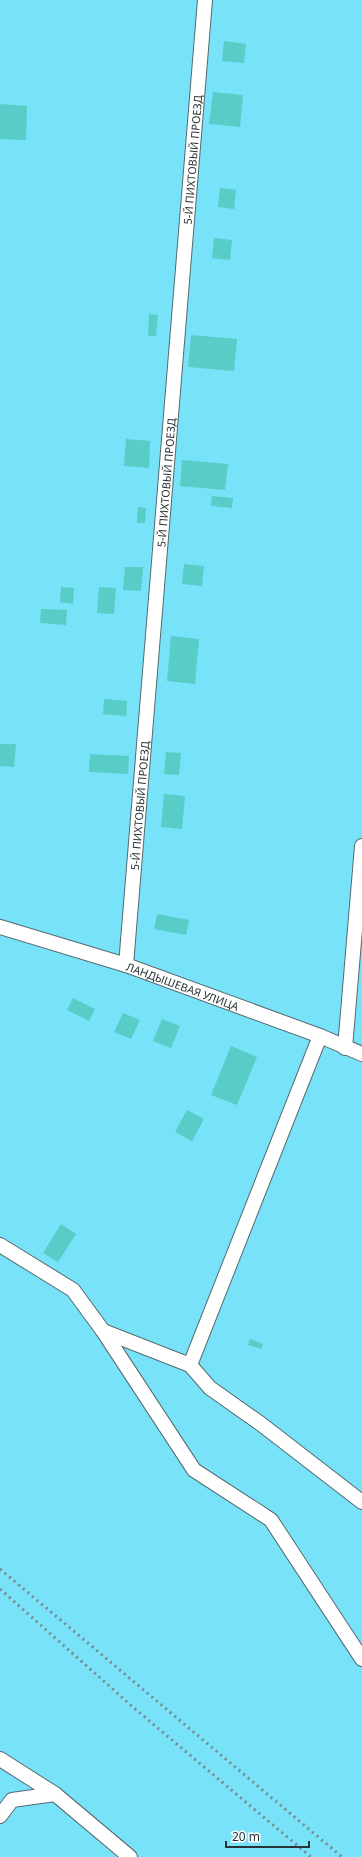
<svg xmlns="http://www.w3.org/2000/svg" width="362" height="1857" viewBox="0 0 362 1857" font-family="'Noto Sans',sans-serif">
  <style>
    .green { fill: #78e2f9 }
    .building { fill: #58ccc6 }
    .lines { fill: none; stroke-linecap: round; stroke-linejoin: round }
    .lane-casing { stroke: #556b70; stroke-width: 16 }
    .lane { stroke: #fff; stroke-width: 14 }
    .rail { stroke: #78898d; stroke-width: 3; stroke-dasharray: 2 4; stroke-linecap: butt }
    .labels { text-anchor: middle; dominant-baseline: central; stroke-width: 4; stroke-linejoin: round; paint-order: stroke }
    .street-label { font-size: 11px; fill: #293235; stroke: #fff }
  </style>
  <rect width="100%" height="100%" fill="#d9f3f9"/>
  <rect class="green" x="0" y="0" width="362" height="1857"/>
  <g class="building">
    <polygon points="224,41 246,44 244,63 222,61"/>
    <polygon points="213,92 243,95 240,127 209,124"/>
    <polygon points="0,104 27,106 26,140 0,139"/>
    <polygon points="220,188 236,190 234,209 218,207"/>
    <polygon points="214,238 232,240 230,260 212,258"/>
    <polygon points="149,314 158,315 156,336 148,336"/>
    <polygon points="191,335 237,339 234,371 188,367"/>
    <polygon points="126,439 150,441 149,468 124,466"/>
    <polygon points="182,460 228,464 225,490 180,486"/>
    <polygon points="212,496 233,498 232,508 211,506"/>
    <polygon points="138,507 146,508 145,523 137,523"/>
    <polygon points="184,564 204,566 202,586 182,584"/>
    <polygon points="125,567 143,567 141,591 123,590"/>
    <polygon points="61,587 74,588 73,604 60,602"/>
    <polygon points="99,587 116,588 114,614 97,613"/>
    <polygon points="41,609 67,610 66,625 40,623"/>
    <polygon points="171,636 199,639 195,684 167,681"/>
    <polygon points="104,699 127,701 126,716 103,714"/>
    <polygon points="0,744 16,744 14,767 0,766"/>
    <polygon points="166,752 181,753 179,775 164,774"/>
    <polygon points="90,754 129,756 128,774 89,772"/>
    <polygon points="164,794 185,796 182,829 161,827"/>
    <polygon points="157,914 189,920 186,935 154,929"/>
    <polygon points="73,998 95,1009 89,1021 67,1010"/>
    <polygon points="123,1013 140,1020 131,1039 114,1032"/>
    <polygon points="162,1019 180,1026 171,1048 153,1041"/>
    <polygon points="231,1046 257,1057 237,1105 211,1095"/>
    <polygon points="187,1110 204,1119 192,1141 175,1132"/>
    <polygon points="61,1224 76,1234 58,1262 43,1253"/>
    <polygon points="250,1339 263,1344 261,1349 248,1345"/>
  </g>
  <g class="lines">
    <defs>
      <g id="lane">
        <path id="s1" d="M0 927 126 965 320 1036 362 1054"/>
        <path id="s2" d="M126 965 205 0"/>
        <polyline points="345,1048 362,846"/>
        <polyline points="0,1245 73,1290 103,1331 194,1470 271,1520 362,1659"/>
        <polyline points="103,1331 190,1365 320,1036"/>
        <polyline points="190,1365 210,1388 261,1424 362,1502"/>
        <polyline points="0,1759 55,1794 130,1857"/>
        <polyline points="0,1816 12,1800 55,1794"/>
      </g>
    </defs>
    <use href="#lane" class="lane-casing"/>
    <use href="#lane" class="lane"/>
    <g class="rail">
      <polyline points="0,1569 342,1857"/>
      <polyline points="0,1589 134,1708 311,1857"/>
    </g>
  </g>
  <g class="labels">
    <g class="street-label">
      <text stroke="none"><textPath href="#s2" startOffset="808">5-Й ПИХТОВЫЙ ПРОЕЗД</textPath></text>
      <text stroke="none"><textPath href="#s2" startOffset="484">5-Й ПИХТОВЫЙ ПРОЕЗД</textPath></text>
      <text stroke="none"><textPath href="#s2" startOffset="160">5-Й ПИХТОВЫЙ ПРОЕЗД</textPath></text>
      <text stroke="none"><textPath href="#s1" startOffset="192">ЛАНДЫШЕВАЯ УЛИЦА</textPath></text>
    </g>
  </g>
  <path d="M226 1841v6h83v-6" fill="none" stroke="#293235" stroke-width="2"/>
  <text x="232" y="1841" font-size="12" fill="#293235" stroke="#ffffff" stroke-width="3" paint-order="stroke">20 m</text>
</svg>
